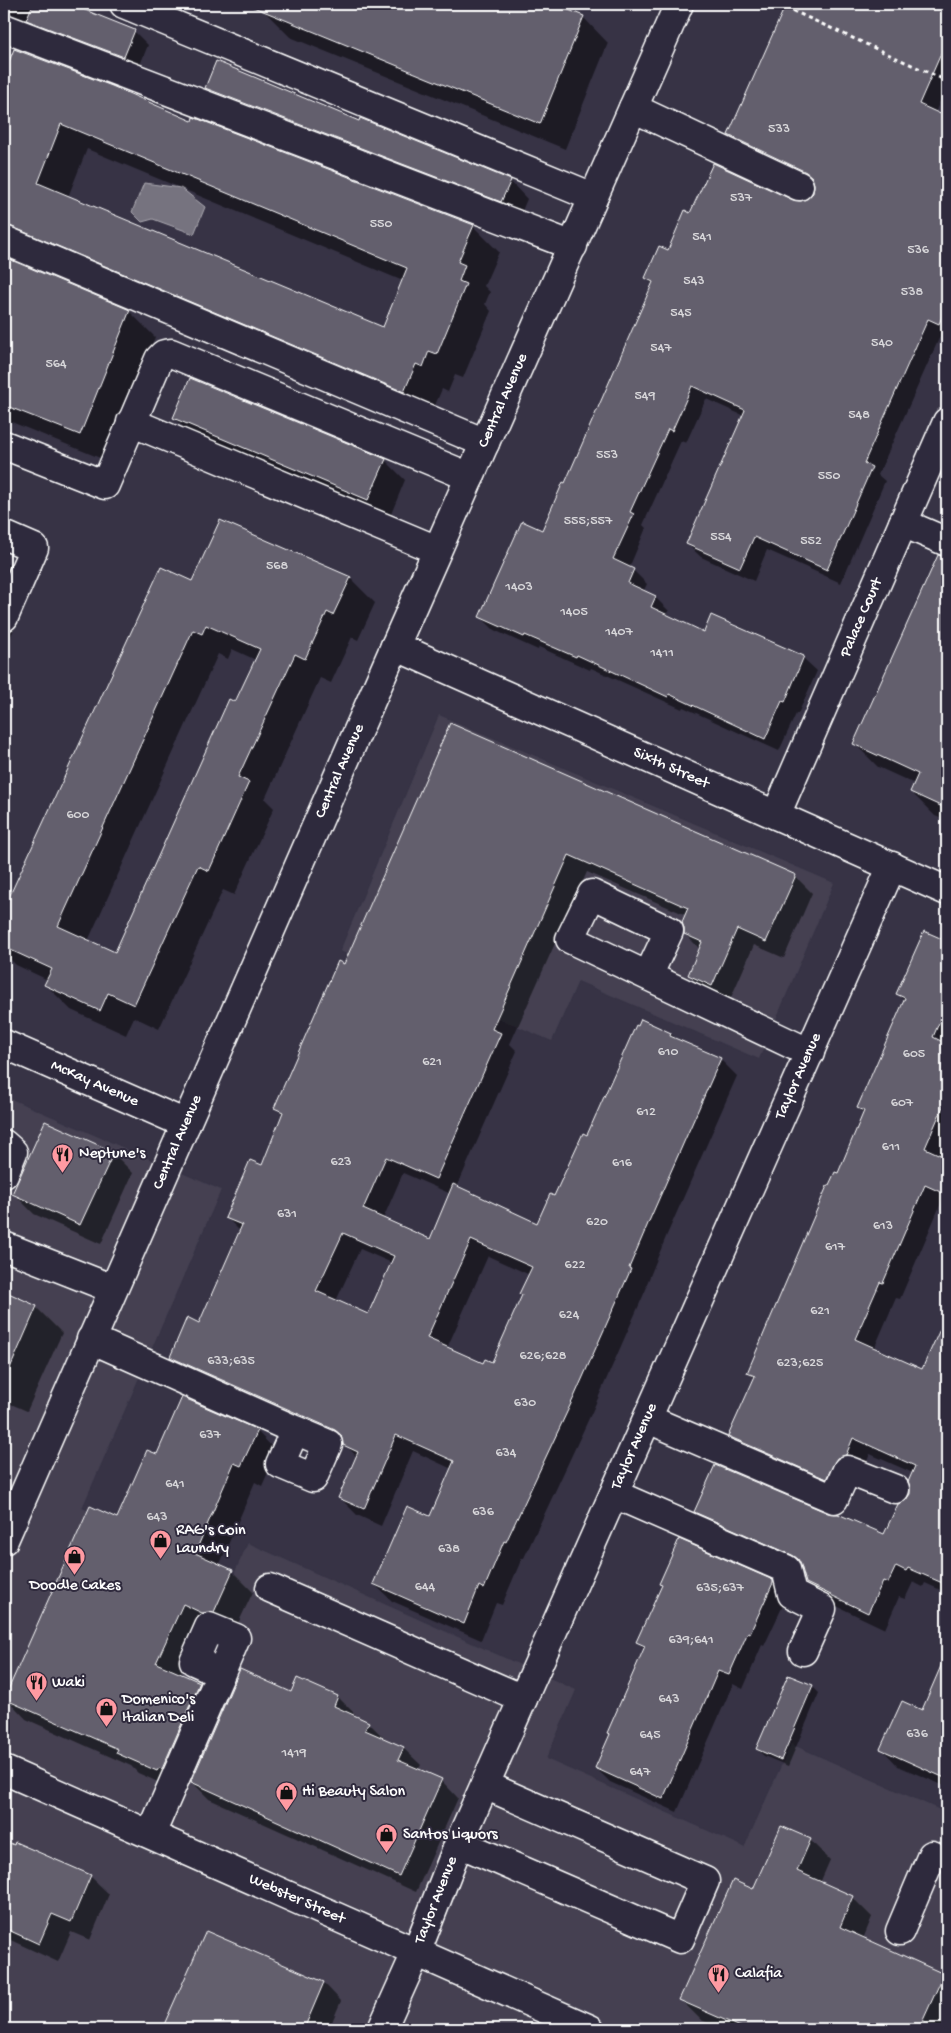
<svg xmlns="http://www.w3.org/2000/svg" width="951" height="2033" viewBox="0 0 951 2033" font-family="'Gochi Hand',sans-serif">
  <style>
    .built { fill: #444051 }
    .water { fill: #76737f; stroke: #adabb2 }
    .shadow { fill: #0007; fill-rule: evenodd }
    .building { fill: #635f6d; stroke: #fff; fill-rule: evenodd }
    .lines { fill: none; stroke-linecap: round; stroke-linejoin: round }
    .minor-casing { stroke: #fff; stroke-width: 31 }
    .major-casing { stroke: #fff; stroke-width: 31 }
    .path { stroke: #fff; stroke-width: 3; stroke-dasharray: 4 4; stroke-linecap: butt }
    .minor { stroke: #2f2a3d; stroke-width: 28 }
    .major { stroke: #2f2a3d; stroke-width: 28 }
    .labels { text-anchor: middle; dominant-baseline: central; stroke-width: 4; stroke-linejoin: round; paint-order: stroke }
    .number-label { font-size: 14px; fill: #d8d7da }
    .street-label { font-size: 16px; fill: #fff; stroke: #2f2a3d }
    .poi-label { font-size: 16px; fill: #fff; stroke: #2f2a3d; text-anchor: start }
  </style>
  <rect width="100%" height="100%" fill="#373345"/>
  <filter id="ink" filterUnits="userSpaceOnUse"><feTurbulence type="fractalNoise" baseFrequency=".02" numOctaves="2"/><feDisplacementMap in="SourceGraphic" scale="10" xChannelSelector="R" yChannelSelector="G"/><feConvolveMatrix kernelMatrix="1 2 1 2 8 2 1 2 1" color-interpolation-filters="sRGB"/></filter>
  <g filter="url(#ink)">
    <g class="built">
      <polygon points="439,715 834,883 759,1059 578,981 552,1041 340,951"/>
      <polygon points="4,1096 221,1190 82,1508 234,1574 248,1543 576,1690 546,1759 742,1846 744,1848 791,1744 947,1813 947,2029 4,2029"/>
    </g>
    <polygon class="water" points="144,183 181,188 205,207 194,234 153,219 142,222 132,212"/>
    <g class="shadow">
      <polygon points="4,4 67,4 134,31 148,45 138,70 4,20"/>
      <polygon points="268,4 550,4 583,17 608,43 565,149 290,37 264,11"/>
      <polygon points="787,4 939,4 947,7 947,84 935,113 947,118 947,334 942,332 878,475 885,481 841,583 767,550 754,581 701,557 687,544 744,416 706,399 686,443 681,441 643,525 646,528 629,568 633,570 647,584 643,592 655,597 669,611 666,616 704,633 803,658 817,671 798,714 796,714 779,751 683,707 682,709 591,668 590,670 539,647 538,650 494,630 481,617 543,532 566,484 653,285 647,278 668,252 691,214 792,202 801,203 809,200 814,194 815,183 743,148 729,135"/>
      <path d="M15 50 192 122 473 226 499 252 484 286 490 292 485 304 491 311 463 378 455 375 448 392 442 389 430 417 21 253 14 263 129 311 155 337 105 460 4 419V78ZM87 149 403 281 384 329 68 197Z"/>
      <polygon points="206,88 360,122 510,181 527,199 519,218 224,105"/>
      <polygon points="174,418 385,460 405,480 389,519 194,438"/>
      <polygon points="4,561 32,588 10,638 4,635"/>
      <path d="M161 569 193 583 350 578 375 603 358 640 352 637 331 683 320 678 265 799 274 808 234 895 223 890 159 1029 134 1017 126 1035 71 1010 46 985 48 980 16 965 4 953V911ZM232 649 256 660 115 954 88 941 218 654 228 659Z"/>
      <polygon points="932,570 947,577 947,821 935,816 911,792 915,784 878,767 854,743"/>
      <path d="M451 725 795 876 812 893 784 958 754 945 729 1002 706 992 689 975 700 949 685 934 686 915 587 872 510 1044 517 1051 457 1187 538 1224 555 1198 588 1137 671 1034 678 1041 720 1059 737 1076 666 1237 646 1286 647 1287 592 1412 524 1558H522L502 1605 496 1603 481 1640 392 1601 374 1584 430 1518 452 1469 413 1451 381 1526 357 1515 340 1498 357 1457 344 1443 189 1374 172 1357 199 1324 241 1232 226 1217 263 1167 283 1115 276 1107 344 966ZM403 1173 451 1194 431 1240 383 1219ZM360 1249 392 1263 368 1316 336 1301ZM488 1256 530 1275 521 1294 523 1296 493 1364H484L447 1348Z"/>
      <polygon points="925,933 947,942 947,1203 942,1201 900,1299 896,1298 874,1349 923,1370 940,1363 947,1346 947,1593 925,1583 923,1587 913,1582 905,1599 899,1597 885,1629 824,1600 807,1583 803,1568 712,1528 695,1511 884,1536 911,1495 913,1473 870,1454 863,1471 843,1494 746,1453 730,1436 755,1379 748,1372 829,1189 838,1174 864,1114 858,1108 905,1002 898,994"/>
      <polygon points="113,1153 133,1173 101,1244 34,1214 14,1194"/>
      <polygon points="4,1292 36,1307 62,1333 27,1411 4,1401"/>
      <polygon points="257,1431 277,1452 262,1486 255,1482 219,1566 232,1571 253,1592 234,1632 203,1624 181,1675 199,1683 220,1703 178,1791 138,1773 131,1766 26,1719 6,1698 157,1456"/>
      <polygon points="772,1581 787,1597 764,1646 762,1645 743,1689 733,1684 677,1812 610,1782 596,1768 645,1649 638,1642"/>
      <polygon points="947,1655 947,1787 898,1766 882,1749 922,1712"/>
      <polygon points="788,1676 812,1686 819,1693 788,1766 764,1756 757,1749"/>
      <polygon points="292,1694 338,1697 355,1714 354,1716 369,1723 387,1741 403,1748 421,1765 418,1770 441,1780 458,1798 416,1892 209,1799 192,1782"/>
      <polygon points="810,1840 830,1860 820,1883 852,1897 872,1917 863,1939 944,1975 947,1979 947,2029 722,2029 701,2020 681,2000 754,1891"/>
      <polygon points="4,1842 90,1876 109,1894 90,1940 71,1932 58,1962 4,1937"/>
      <polygon points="206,1932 324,1983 341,2001 329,2029 164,2029"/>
    </g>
    <g class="building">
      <polygon points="33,4 70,4 135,30 124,57 26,20"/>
      <polygon points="246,4 553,4 584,16 540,124"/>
      <polygon points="786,4 947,4 947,40 919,104 947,117 947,305 939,324 928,319 864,463 872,467 827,570 754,537 740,568 686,544 745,410 692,386 672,431 668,429 630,512 634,514 613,559 634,569 628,583 656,596 651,607 704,632 711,615 804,656 785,702 782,701 765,739 669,694 668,697 577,655 576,657 525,635 524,637 479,617 522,521 542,530 563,482 565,483 653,282 645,278 659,246 668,250 685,210 690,213 713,163 793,200 801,201 808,198 813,193 814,184 812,177 806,172 728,135"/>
      <path d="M14 49 112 86 192 121 193 117 474 225 458 262 465 265 459 281 466 284 437 354 429 351 423 367 416 364 404 392 10 226 4 225V74ZM61 124 407 268 383 327 38 183Z"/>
      <polygon points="216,61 359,121 360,118 511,180 501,202 205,88"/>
      <polygon points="4,257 130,310 80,435 4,405"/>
      <polygon points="190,378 386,459 368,500 173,418"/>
      <path d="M220 520 351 577 333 615 327 612 305 659 295 654 238 777 249 782 209 871 198 866 134 1005 108 993 100 1011 44 985 52 969 4 947V908L161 567 192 581ZM206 625 260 649 235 702 229 699 115 952 58 926 193 630 202 634Z"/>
      <polygon points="938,555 947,557 947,809 910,792 918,774 853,744"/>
      <path d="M450 723 796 875 766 942 737 929 712 986 688 975 702 942 684 934V929L682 922 688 908 569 855 492 1029 501 1033 436 1179 386 1157 363 1209 430 1239 453 1184 537 1223 550 1194 554 1196 583 1133 587 1135 636 1025 638 1026 641 1019 671 1033 670 1036 721 1058 650 1219 629 1268 631 1269 575 1395 506 1542 504 1541 484 1589 479 1586 464 1624 373 1584 407 1506 430 1516 454 1461 396 1435 364 1509 338 1498 358 1452 343 1445 341 1435 335 1430 170 1357 187 1317 199 1323 242 1225 225 1218 250 1160 262 1165 283 1112 274 1108 338 961 344 964ZM343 1233 394 1256 368 1314 316 1291ZM471 1240 532 1267 519 1294 522 1295 492 1362 485 1359 483 1363 427 1338Z"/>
      <polygon points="924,931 947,941 947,1004 933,1037 947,1044 947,1097 925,1148 947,1158 947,1195 925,1185 883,1283 880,1282 855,1339 922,1369 947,1314 947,1585 908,1568 906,1571 896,1566 888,1583 883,1581 868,1613 806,1583 801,1565 798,1559 792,1555 694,1512 715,1465 828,1513 838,1514 884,1534 898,1504 905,1501 910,1494 910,1487 908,1482 915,1466 853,1438 846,1455 837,1458 826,1479 728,1436 755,1376 747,1373 827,1186 828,1187 835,1172 838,1173 864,1111 857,1108 905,998 896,994"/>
      <polygon points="45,1121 114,1152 80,1225 12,1194"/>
      <polygon points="4,1291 37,1306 4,1382"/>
      <polygon points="182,1397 258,1430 241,1466 234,1463 195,1553 233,1570 214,1612 202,1613 183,1604 156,1663 200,1682 162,1769 159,1768 157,1771 116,1753 118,1749 4,1699 90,1506 117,1518 147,1450 157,1454"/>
      <polygon points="679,1539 773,1580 773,1583 750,1633 748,1632 729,1675 718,1671 663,1799 595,1768 610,1734 607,1733 645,1646 636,1642 662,1585 659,1584"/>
      <polygon points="947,1652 947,1779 880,1749 902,1701 922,1710"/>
      <polygon points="240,1669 291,1692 297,1678 338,1696 334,1706 369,1722 365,1730 404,1747 398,1760 442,1779 399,1876 191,1782"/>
      <polygon points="788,1675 813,1685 781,1760 756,1749"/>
      <polygon points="781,1826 811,1839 797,1871 853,1896 840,1927 944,1974 919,2029 745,2029 679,2000 733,1880 753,1889"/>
      <polygon points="4,1840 14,1845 15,1842 91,1875 71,1922 52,1914 39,1944 4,1928"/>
      <polygon points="206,1931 324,1982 304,2029 162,2029"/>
    </g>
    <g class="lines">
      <defs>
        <g id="minor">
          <polyline points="124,4 593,197"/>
          <polyline points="4,28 573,246"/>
          <polyline points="633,108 799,186"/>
          <polyline points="4,240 485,443"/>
          <polyline points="131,422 437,550"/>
          <polyline points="4,445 105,485 159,359 164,354 171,353 470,477"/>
          <polyline points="903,523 947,542"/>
          <polyline points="4,535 34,548 4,617"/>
          <path id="s1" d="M395 646 947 891"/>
          <path id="s2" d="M776 815 947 422"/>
          <polyline points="648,976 570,939 592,894 669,931 648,976 810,1053"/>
          <path id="s3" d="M4 1044 186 1124"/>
          <polyline points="4,1144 13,1152 4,1174"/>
          <polyline points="4,1246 113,1289"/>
          <polyline points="91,1339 295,1430 280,1464 313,1478 328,1444 295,1430"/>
          <polyline points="648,1419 834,1499 847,1470 895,1489"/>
          <polyline points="614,1494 786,1569 792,1594 822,1609 803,1651"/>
          <path id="s4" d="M4 1540 395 646 679 4"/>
          <polyline points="270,1588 523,1699"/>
          <polyline points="151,1834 221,1673 194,1661 209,1627 236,1638 221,1673"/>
          <polyline points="459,1843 680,1939 705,1881 485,1785"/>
          <polyline points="900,1931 932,1855"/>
          <path id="s5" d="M382 2029 416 1953 459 1843 892 866"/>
        </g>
        <g id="major">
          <path id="s6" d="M4 1770 590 2029"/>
        </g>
      </defs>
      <use href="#minor" class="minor-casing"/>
      <use href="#major" class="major-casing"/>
      <polyline class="path" points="778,4 947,81"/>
      <use href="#minor" class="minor"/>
      <use href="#major" class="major"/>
    </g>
  </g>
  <defs>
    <symbol id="restaurant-pin" viewBox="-11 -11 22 30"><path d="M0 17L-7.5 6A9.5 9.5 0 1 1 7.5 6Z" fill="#ff9aa2" stroke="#2f2a3d"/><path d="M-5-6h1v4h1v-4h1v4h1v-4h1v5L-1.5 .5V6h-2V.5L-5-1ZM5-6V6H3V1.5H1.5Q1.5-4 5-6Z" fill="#111"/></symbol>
    <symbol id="shop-pin" viewBox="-11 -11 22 30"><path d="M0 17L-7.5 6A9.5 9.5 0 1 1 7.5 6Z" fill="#ff9aa2" stroke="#2f2a3d"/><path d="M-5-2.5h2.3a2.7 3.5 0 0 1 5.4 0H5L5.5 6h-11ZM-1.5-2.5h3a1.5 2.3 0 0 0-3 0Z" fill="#111"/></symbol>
  </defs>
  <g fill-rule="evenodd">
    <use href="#restaurant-pin" x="50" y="1142" width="25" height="34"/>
    <use href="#shop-pin" x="148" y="1528" width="25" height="34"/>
    <use href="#shop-pin" x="62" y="1544" width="25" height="34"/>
    <use href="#restaurant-pin" x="24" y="1670" width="25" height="34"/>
    <use href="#shop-pin" x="94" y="1696" width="25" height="34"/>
    <use href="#shop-pin" x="274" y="1780" width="25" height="34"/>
    <use href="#shop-pin" x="374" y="1822" width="25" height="34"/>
    <use href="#restaurant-pin" x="706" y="1962" width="25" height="34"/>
  </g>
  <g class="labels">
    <g class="number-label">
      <text x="779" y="129">533</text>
      <text x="741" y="198">537</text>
      <text x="381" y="224">550</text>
      <text x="702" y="237">541</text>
      <text x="918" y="250">536</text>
      <text x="694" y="281">543</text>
      <text x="912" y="292">538</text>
      <text x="681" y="313">545</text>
      <text x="882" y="343">540</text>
      <text x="661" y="348">547</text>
      <text x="56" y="364">564</text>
      <text x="645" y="396">549</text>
      <text x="859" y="415">548</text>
      <text x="607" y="455">553</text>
      <text x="829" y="476">550</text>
      <text x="588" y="521">555;557</text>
      <text x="721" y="537">554</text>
      <text x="811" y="541">552</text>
      <text x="277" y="566">568</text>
      <text x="519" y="587">1403</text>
      <text x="574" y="612">1405</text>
      <text x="619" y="632">1407</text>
      <text x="662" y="653">1411</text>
      <text x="78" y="815">600</text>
      <text x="668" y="1052">610</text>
      <text x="914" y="1054">605</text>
      <text x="432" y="1062">621</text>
      <text x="902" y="1103">607</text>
      <text x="646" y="1112">612</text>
      <text x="891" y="1147">611</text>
      <text x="341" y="1162">623</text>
      <text x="622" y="1163">616</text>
      <text x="287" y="1214">631</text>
      <text x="597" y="1222">620</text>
      <text x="883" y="1226">613</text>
      <text x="835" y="1247">617</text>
      <text x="575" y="1265">622</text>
      <text x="820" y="1311">621</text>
      <text x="569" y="1315">624</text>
      <text x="543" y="1356">626;628</text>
      <text x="231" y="1361">633;635</text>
      <text x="800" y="1363">623;625</text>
      <text x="525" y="1403">630</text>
      <text x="210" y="1435">637</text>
      <text x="506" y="1453">634</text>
      <text x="175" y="1484">641</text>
      <text x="483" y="1512">636</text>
      <text x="157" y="1517">643</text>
      <text x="449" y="1549">638</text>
      <text x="425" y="1587">644</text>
      <text x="720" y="1588">635;637</text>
      <text x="691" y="1640">639;641</text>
      <text x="669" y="1699">643</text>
      <text x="917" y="1734">636</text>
      <text x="650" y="1735">645</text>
      <text x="294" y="1753">1419</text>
      <text x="640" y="1772">647</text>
    </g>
    <g class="street-label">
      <text stroke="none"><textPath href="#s4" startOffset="1244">Central Avenue</textPath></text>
      <text stroke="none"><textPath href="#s2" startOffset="215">Palace Court</textPath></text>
      <text stroke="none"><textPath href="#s1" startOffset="302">Sixth Street</textPath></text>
      <text stroke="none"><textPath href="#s4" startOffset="839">Central Avenue</textPath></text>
      <text stroke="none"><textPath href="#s5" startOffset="1040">Taylor Avenue</textPath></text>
      <text stroke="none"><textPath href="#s3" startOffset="99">McKay Avenue</textPath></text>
      <text stroke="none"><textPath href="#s4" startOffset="434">Central Avenue</textPath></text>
      <text stroke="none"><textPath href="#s5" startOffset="635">Taylor Avenue</textPath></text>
      <text stroke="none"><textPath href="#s6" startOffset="320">Webster Street</textPath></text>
      <text stroke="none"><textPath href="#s5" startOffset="140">Taylor Avenue</textPath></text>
    </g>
    <g class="poi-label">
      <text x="79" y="1154">Neptune's</text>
      <text x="176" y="1531">RAG's Coin<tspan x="176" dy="18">Laundry</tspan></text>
      <text x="75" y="1586" text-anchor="middle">Doodle Cakes</text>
      <text x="52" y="1683">Waki</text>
      <text x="122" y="1700">Domenico's<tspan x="122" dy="18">Italian Deli</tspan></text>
      <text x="302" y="1792">Hi Beauty Salon</text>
      <text x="403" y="1835">Santos Liquors</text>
      <text x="735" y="1974">Calafia</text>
    </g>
  </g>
  <rect width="951" height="2033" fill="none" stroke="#2f2a3d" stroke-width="20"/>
  <rect x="10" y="10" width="931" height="2013" fill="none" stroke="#fff" stroke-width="2" filter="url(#ink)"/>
</svg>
